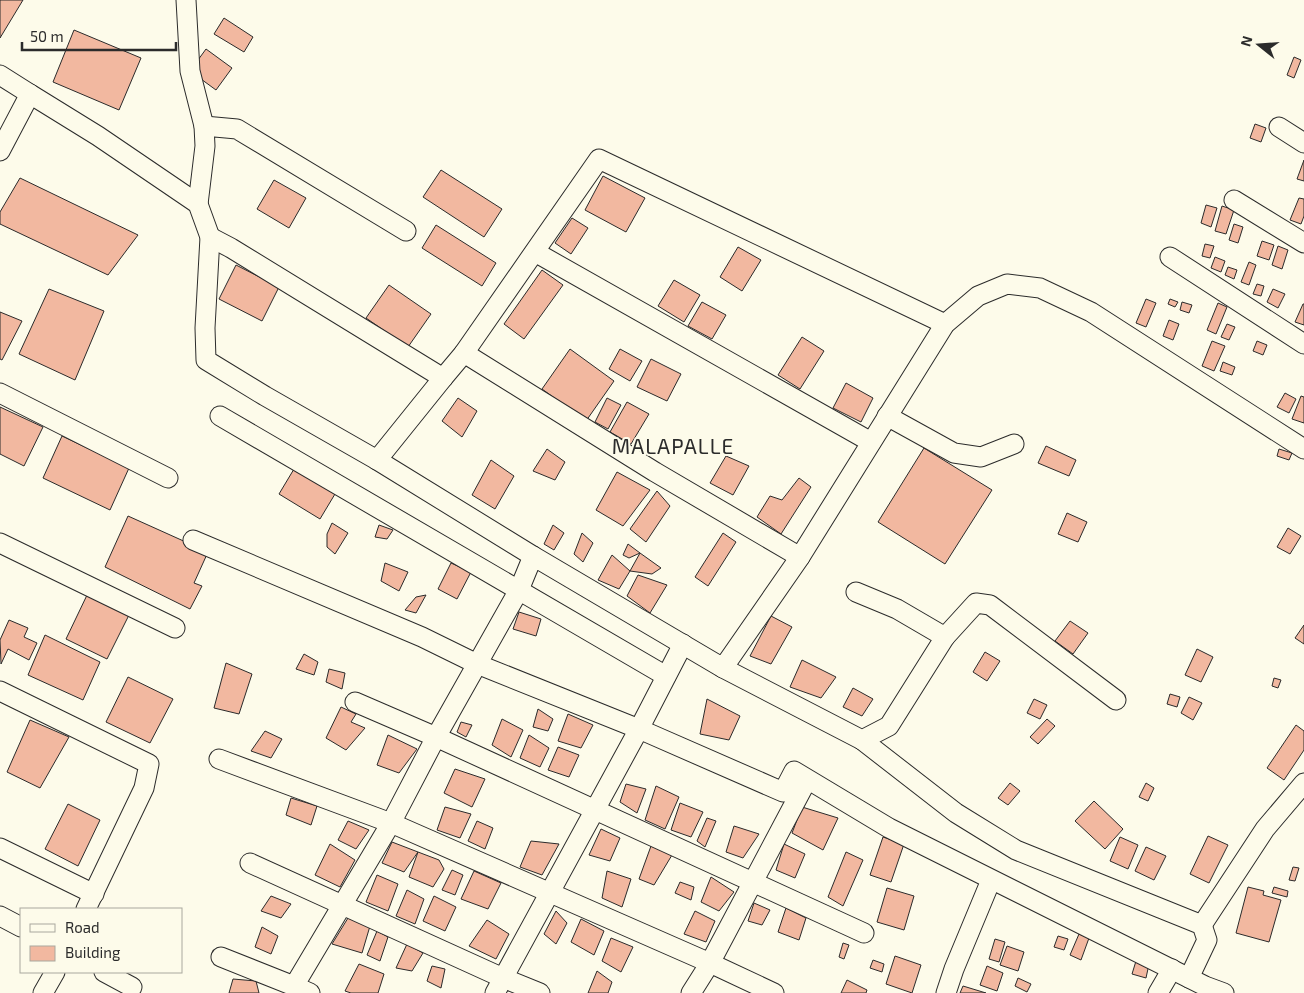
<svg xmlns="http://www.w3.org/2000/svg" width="1304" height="993" viewBox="0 0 1304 993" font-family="'Exo 2',sans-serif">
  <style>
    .building { fill: #f2b8a0; stroke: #2b2b2b }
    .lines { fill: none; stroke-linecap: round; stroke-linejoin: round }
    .street-casing { stroke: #2b2b2b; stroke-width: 21 }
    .street { stroke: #fdfbea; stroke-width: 19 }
    .labels { text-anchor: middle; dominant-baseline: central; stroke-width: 4; stroke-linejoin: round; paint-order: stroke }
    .quarter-label { font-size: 21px; letter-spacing: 1px; fill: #2b2b2b; stroke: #fdfbea }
  </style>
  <rect width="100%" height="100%" fill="#fdfbea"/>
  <g class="building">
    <polygon points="0,0 23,0 0,38"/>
    <polygon points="224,18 253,37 244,52 214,34"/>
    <polygon points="74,30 141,58 119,110 53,82"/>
    <polygon points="206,49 232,68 216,90 190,71"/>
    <polygon points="1294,57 1301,60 1294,78 1287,75"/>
    <polygon points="1255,124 1266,128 1261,142 1250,138"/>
    <polygon points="1304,160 1304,181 1297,179"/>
    <polygon points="441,170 502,209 484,237 423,197"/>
    <polygon points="603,176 645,198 626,232 585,210"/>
    <polygon points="20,178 138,235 108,275 0,224 0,212"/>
    <polygon points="274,180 306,198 289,228 257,209"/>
    <polygon points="1299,198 1304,199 1304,216 1301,224 1290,220"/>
    <polygon points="1206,205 1217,208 1211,227 1201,223"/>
    <polygon points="1222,206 1234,210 1226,234 1215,231"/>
    <polygon points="572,218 588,228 571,254 555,243"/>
    <polygon points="1234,224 1243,227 1238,243 1229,240"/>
    <polygon points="436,225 496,263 482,286 422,248"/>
    <polygon points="1262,241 1274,245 1269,260 1257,256"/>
    <polygon points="1205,244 1214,246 1210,258 1202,256"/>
    <polygon points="1278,246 1288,250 1282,269 1272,265"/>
    <polygon points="738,247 761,260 742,291 720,277"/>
    <polygon points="1215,257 1225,261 1221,272 1211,268"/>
    <polygon points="1249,262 1256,265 1249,285 1241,282"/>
    <polygon points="236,265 279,287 262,321 219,299"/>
    <polygon points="1228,267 1237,270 1234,279 1225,275"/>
    <polygon points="542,270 563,285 524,339 504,324"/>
    <polygon points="674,280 700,295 684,322 658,306"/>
    <polygon points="1257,284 1264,286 1261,296 1253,294"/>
    <polygon points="389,285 431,314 408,347 366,318"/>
    <polygon points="49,289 104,311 75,380 19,354"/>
    <polygon points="1273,289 1285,294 1278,308 1267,302"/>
    <polygon points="1146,299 1156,303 1146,327 1136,323"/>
    <polygon points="1170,299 1178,302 1175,307 1168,304"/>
    <polygon points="702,302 726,315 712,339 688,326"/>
    <polygon points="1182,302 1192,305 1189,313 1180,310"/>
    <polygon points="1218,303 1227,307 1216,334 1207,330"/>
    <polygon points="1303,304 1304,304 1304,325 1295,322"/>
    <polygon points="0,312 22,321 2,360 0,359"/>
    <polygon points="1169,320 1179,324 1173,340 1163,336"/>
    <polygon points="1227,324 1235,327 1229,340 1221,337"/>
    <polygon points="802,337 824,351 800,389 778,375"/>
    <polygon points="1212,341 1225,346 1214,371 1202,366"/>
    <polygon points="1257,341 1267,345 1263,355 1253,351"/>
    <polygon points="570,349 614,381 586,421 542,389"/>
    <polygon points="620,349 642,361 630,381 609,369"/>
    <polygon points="651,359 681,374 667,401 637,387"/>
    <polygon points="1223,362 1235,367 1232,375 1220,371"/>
    <polygon points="846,383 873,398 861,422 833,408"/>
    <polygon points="1285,393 1296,399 1289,413 1277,407"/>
    <polygon points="1301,396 1304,397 1304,423 1292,419"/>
    <polygon points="458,398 477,411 462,437 442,421"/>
    <polygon points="607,398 621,405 608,429 595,422"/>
    <polygon points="627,402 649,414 631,444 610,432"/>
    <polygon points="0,407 43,427 24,466 0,454"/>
    <polygon points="62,436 129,468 110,510 43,478"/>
    <polygon points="1046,446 1076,460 1069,476 1038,463"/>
    <polygon points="924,448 992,490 945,564 878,522"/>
    <polygon points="547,449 565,462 555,480 533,471"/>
    <polygon points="1279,449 1292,453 1289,460 1277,456"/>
    <polygon points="726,456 749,466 733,495 710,483"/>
    <polygon points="491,460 514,476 495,509 472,495"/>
    <polygon points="294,469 335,494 320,519 279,494"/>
    <polygon points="617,472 650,490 623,526 596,510"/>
    <polygon points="799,478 811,487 781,534 757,517 770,496 782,500"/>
    <polygon points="657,491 670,506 646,542 630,529"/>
    <polygon points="1067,513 1087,522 1078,542 1058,534"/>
    <polygon points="128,516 208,552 194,583 202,586 190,609 105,567"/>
    <polygon points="332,523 348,533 335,554 327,547 327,534"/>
    <polygon points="379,525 393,530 387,539 375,537"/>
    <polygon points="553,525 564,533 554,550 544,544"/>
    <polygon points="1288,528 1301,536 1290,554 1277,547"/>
    <polygon points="582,533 593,543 583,562 574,554"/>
    <polygon points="723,533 736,542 708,586 695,577"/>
    <polygon points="628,544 640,553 629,558 623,555"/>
    <polygon points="640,553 661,568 652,574 630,571"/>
    <polygon points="612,555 630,571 619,589 598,580"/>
    <polygon points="385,563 408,572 399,591 381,581"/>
    <polygon points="451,563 471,572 457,599 438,589"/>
    <polygon points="638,575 667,585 650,613 627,596"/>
    <polygon points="88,593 129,615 107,659 66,639"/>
    <polygon points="426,595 416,613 405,610 416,597"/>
    <polygon points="519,612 541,619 536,636 513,629"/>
    <polygon points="771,616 792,627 771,664 750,656"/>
    <polygon points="9,620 28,628 24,637 37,643 29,660 8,649 1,664 0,640"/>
    <polygon points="1070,621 1088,633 1073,654 1055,641"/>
    <polygon points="1304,625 1304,644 1295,638"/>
    <polygon points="45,635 100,662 83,700 28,675"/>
    <polygon points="1197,649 1213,657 1201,682 1185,675"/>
    <polygon points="985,652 1000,661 987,681 973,672"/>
    <polygon points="304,654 318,662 314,675 296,669"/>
    <polygon points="802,660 836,677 821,698 790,687"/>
    <polygon points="226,663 252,674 239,714 214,708"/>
    <polygon points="329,669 345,673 342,689 326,682"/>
    <polygon points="128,677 173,699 150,743 106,722"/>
    <polygon points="1274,678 1281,680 1278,688 1272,686"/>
    <polygon points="853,688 873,699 862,716 843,707"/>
    <polygon points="1170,694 1180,697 1177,707 1167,704"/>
    <polygon points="1189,697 1202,703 1193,720 1181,713"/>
    <polygon points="707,699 740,716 729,740 700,734"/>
    <polygon points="1034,699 1047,705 1040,719 1027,713"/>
    <polygon points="341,707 356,714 351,722 365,728 346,750 326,738"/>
    <polygon points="538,709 553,719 548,731 533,727"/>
    <polygon points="568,714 593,725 581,748 558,741"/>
    <polygon points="502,719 523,730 511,757 492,745"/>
    <polygon points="1047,719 1055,726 1038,744 1030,737"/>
    <polygon points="30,720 69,737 40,788 7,772"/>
    <polygon points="461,722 472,725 466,737 457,732"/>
    <polygon points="1296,725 1304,731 1304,750 1284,780 1267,768"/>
    <polygon points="265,731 282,739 271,758 251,751"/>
    <polygon points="388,735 417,749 399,773 377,765"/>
    <polygon points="529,735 549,748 540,767 520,758"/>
    <polygon points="558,747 579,755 569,777 548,770"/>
    <polygon points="455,769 485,779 472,807 444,793"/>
    <polygon points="1010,783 1020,791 1008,805 998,798"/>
    <polygon points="1146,783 1154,788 1148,801 1139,797"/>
    <polygon points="626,784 646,789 637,813 620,802"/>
    <polygon points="656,786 679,797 665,829 645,820"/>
    <polygon points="291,798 317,806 311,825 286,815"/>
    <polygon points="1094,801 1123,829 1105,849 1075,821"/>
    <polygon points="680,803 703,812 691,837 671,830"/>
    <polygon points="68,804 100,820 78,866 45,849"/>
    <polygon points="445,807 471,814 460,838 437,830"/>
    <polygon points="802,807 838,818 823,850 792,833"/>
    <polygon points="707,818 716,821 705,847 697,841"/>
    <polygon points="348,821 369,830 356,849 338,840"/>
    <polygon points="477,821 493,828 485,849 468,841"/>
    <polygon points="734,826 759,834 743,858 726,852"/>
    <polygon points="601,829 620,838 610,861 589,855"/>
    <polygon points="1208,836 1228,845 1209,883 1190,874"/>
    <polygon points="883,837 904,844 891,882 870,875"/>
    <polygon points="1120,837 1138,845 1128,869 1110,861"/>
    <polygon points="531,841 559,844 542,875 520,867"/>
    <polygon points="392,842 418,852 404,872 382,863"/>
    <polygon points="330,844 355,860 340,887 315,875"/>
    <polygon points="784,844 805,854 795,878 776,870"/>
    <polygon points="651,846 672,855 654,885 639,879"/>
    <polygon points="1146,847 1166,856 1154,880 1135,871"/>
    <polygon points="418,852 439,860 444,869 433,887 409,877"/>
    <polygon points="846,852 863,860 843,906 828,897"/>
    <polygon points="1293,867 1299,868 1295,881 1289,880"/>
    <polygon points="452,870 463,875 455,895 442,890"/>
    <polygon points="474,871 501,883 488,909 461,899"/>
    <polygon points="607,871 631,879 622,907 602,898"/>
    <polygon points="377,875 398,884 388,911 366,902"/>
    <polygon points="711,877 734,892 719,911 701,902"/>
    <polygon points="680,882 694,887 691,900 675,893"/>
    <polygon points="1248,887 1264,891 1263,895 1281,900 1269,942 1236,933"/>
    <polygon points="1274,887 1288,891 1287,897 1272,893"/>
    <polygon points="887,888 914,896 904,930 877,922"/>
    <polygon points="407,890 424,899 415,924 396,916"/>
    <polygon points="271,896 291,904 281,918 261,911"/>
    <polygon points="434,896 456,907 445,931 423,921"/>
    <polygon points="754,903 770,910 762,925 748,921"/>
    <polygon points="786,908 806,918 799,940 778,932"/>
    <polygon points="556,911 567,923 556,944 544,934"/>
    <polygon points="695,911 715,921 706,942 684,934"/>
    <polygon points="348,918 370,926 362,953 332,944"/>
    <polygon points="581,919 604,931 594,955 571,942"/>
    <polygon points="487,920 509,934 496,959 469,946"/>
    <polygon points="262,927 278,936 271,954 255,947"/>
    <polygon points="377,931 388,937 380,961 367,955"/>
    <polygon points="1079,934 1089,938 1081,960 1070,955"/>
    <polygon points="1058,936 1068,939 1064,950 1054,947"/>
    <polygon points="611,938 633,947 621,972 602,961"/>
    <polygon points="995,939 1005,942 999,962 989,959"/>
    <polygon points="843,943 849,945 844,959 839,957"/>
    <polygon points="407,944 423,953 412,971 396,968"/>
    <polygon points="1007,946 1024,952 1018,971 1000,965"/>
    <polygon points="895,956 921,965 912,993 886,984"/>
    <polygon points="873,960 884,964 882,972 870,968"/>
    <polygon points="1136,961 1149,964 1146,978 1132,974"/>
    <polygon points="359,964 384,974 378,993 351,993 345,991"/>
    <polygon points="432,966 445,969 441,988 427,981"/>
    <polygon points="987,966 1003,973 997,991 980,985"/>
    <polygon points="597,971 612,982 608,993 588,993"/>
    <polygon points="1018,978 1031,984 1027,992 1015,986"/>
    <polygon points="233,979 256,981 259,993 229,993"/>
    <polygon points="847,980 867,990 866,993 841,993"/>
    <polygon points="963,986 986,993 960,993"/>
  </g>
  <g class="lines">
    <defs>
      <g id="street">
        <polyline points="186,0 190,71 204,126"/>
        <polyline points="0,75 30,94"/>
        <polyline points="1279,127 1304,143"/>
        <polyline points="0,151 30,94 98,136 198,204 210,237 205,328 206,360 265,396 377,460 533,556"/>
        <polyline points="1234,200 1304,243"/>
        <polyline points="198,204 205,146 204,126 237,129 406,231"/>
        <polyline points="210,237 231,248 443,378 377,460"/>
        <polyline points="535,252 871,442"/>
        <polyline points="1170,257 1304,344"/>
        <polyline points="464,353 599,159 945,324"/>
        <polyline points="443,378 464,353 655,472 800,557 945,324 978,296 1007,284 1040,288 1091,312 1304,449"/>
        <polyline points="0,393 168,478"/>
        <polyline points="220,416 666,676"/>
        <polyline points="887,416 954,453 981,457 1014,444"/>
        <polyline points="193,540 422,637 477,664 639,729 783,792 794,771 889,828 1205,986 1224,993"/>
        <polyline points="0,543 175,628"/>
        <polyline points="945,637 976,603 990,605 1116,700"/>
        <polyline points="723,668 862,740 889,726 945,637 897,609 856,592"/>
        <polyline points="0,691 149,764 144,788 86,909"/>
        <polyline points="355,702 436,737 864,933"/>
        <polyline points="862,740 956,813 1016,850 1202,925 1207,940 1189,978"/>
        <polyline points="219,759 391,823 710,963 774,993"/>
        <polyline points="0,848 94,894"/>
        <polyline points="250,863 503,978 540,993"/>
        <polyline points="0,916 21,927"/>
        <polyline points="1202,925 1265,829 1304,783"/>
        <polyline points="221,957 294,986 391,823 436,737 519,590 533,556 723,668 800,557"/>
        <polyline points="104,972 132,987"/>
        <polyline points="294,986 310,993"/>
        <polyline points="43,993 55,972"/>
        <polyline points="495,993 639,729 683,644"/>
        <polyline points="691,993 710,963 807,780"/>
        <polyline points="946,993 954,969 991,880"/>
        <polyline points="1158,993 1172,969"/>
      </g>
    </defs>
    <use href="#street" class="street-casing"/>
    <use href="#street" class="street"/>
  </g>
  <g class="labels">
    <g class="quarter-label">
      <text x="673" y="445">MALAPALLE</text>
    </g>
  </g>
  <rect x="20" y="908" width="162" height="65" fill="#fdfbea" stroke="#a9a89e"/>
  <rect x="30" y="924" width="25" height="8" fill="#fdfbea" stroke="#a9a89e"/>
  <text x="65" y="933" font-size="15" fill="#2b2b2b">Road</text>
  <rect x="30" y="946" width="25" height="15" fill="#f2b8a0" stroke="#a9a89e"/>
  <text x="65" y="958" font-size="15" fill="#2b2b2b">Building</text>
  <g transform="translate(1259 45) rotate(287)" stroke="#fdfbea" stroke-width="4" paint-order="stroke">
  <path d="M0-4L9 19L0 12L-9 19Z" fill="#2b2b2b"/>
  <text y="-8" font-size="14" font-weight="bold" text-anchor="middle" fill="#2b2b2b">N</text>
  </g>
  <path d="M22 42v8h154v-8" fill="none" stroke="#2b2b2b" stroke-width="2.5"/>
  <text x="30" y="42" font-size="15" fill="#2b2b2b" stroke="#fdfbea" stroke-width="4" paint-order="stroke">50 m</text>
</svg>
